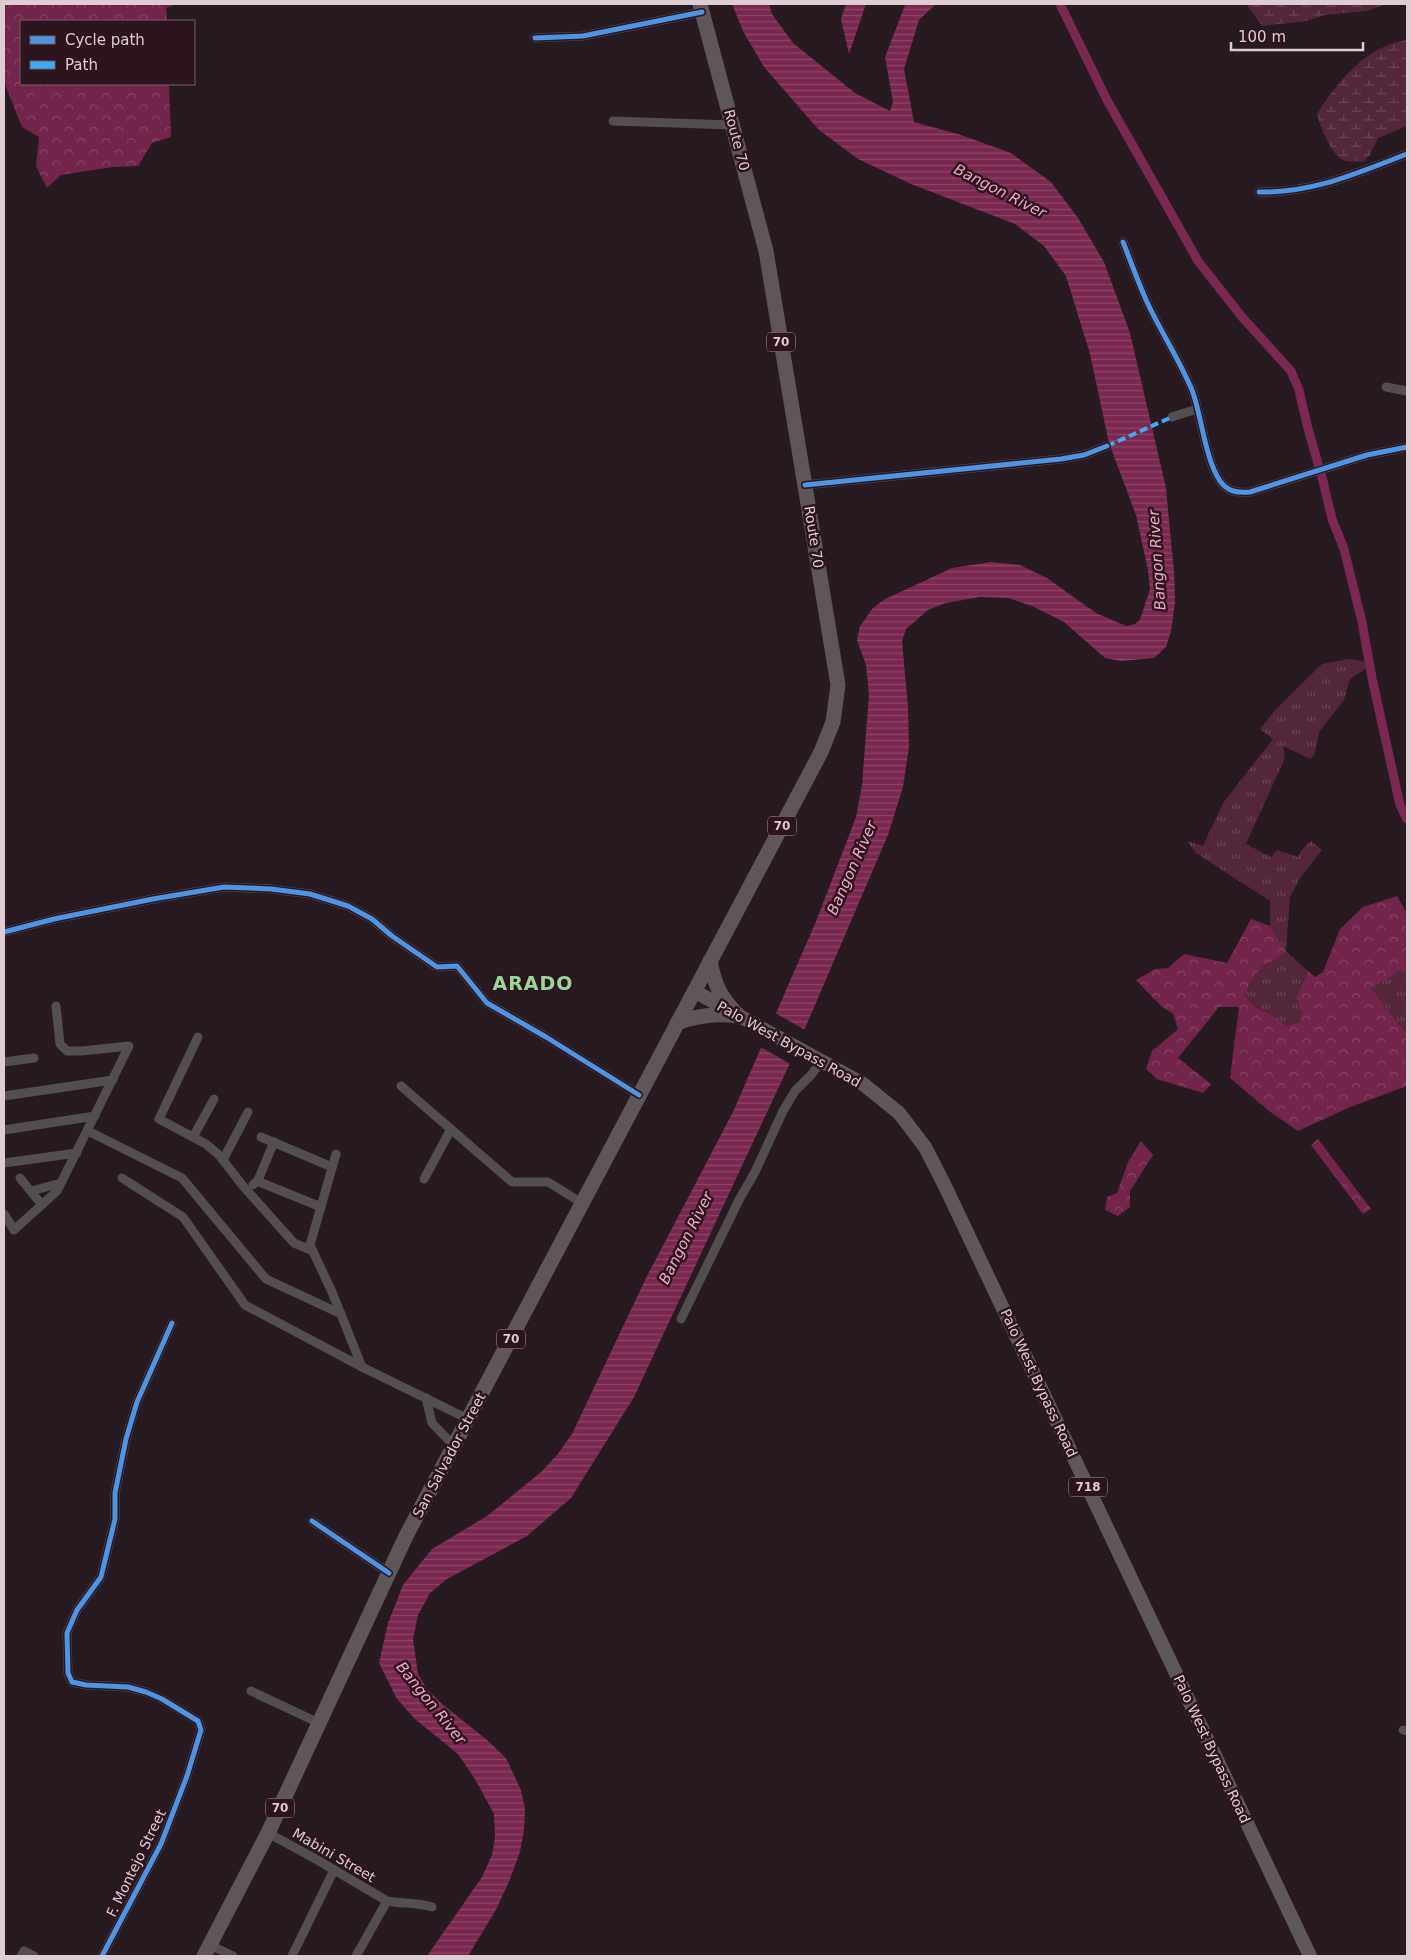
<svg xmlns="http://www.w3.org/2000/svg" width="1411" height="1960" viewBox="0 0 1411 1960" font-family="'DejaVu Sans',sans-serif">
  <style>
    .grass { fill: url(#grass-tufts) }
    .forest { fill: url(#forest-crowns) }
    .wetland { fill: url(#wetland-marsh) }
    .water { fill: url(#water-rules) }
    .pier { fill: #271a20 }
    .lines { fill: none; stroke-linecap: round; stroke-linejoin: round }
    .canal { stroke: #7a284f; stroke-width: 9 }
    .minor { stroke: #534e50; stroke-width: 9 }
    .primary { stroke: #5e585b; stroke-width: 14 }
    .trunk { stroke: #5e5659; stroke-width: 15 }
    .quiet { stroke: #3fa9f5; stroke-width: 4; stroke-dasharray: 8 4; stroke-linecap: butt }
    .cycleway-casing { stroke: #2c151f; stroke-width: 8 }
    .cycleway { stroke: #4d94e3; stroke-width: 5 }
    .labels { text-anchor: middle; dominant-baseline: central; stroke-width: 5; stroke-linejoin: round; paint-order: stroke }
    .shield { fill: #2c151f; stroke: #a9969d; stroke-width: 1 }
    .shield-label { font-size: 12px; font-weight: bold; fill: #decdd3 }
    .street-label { font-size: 14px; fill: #decdd3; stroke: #2c151f }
    .water-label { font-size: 15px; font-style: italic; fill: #f3a8c6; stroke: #2c151f }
    .district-label { font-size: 19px; font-weight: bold; letter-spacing: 1px; fill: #9cd499; stroke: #2c151f }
  </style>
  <defs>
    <pattern id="grass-tufts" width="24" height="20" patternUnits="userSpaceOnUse" patternTransform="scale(1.25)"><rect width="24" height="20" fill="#53263a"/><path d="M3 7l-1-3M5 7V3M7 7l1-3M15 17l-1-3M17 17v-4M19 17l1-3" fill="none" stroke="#6b4456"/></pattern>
    <pattern id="forest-crowns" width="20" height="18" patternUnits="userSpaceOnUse" patternTransform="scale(1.25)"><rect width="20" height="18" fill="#73244b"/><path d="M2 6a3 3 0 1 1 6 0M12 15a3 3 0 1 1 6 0" fill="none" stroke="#864364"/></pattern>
    <pattern id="wetland-marsh" width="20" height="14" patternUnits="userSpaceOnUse" patternTransform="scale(1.25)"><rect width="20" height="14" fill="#53263a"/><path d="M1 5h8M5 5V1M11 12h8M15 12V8" fill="none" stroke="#6b4456"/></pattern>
    <pattern id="water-rules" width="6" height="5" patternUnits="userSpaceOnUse" patternTransform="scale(1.25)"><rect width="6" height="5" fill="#7a284f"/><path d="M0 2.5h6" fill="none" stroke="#8c4667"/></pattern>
  </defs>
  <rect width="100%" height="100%" fill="#271a20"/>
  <g class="grass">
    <polygon points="1349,659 1374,663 1350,679 1344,700 1319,732 1315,754 1310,759 1283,746 1285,758 1246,844 1271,857 1277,850 1298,857 1302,849 1311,841 1322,850 1301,877 1290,897 1286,951 1308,971 1296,998 1302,1014 1299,1022 1287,1026 1276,1017 1253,1006 1245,996 1250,983 1262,966 1275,960 1286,952 1270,926 1270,901 1196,853 1187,841 1203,846 1223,803 1273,739 1260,729 1276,709 1322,664"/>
    <polygon points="1407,967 1407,1034 1371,989"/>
  </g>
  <g class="forest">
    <polygon points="4,4 177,4 166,8 167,21 21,21 21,84 169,84 171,137 152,143 138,166 113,167 61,175 47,188 36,166 39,137 22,127 4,82"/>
    <polygon points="1397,896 1407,914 1407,967 1371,989 1407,1034 1407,1086 1348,1108 1298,1131 1269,1111 1230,1078 1239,1007 1219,1007 1178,1058 1211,1084 1203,1093 1157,1079 1146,1069 1152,1051 1178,1029 1173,1014 1161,1006 1136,980 1155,969 1168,968 1184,954 1227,963 1251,919 1270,926 1286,952 1275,960 1262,966 1250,983 1245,996 1253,1006 1276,1017 1287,1026 1299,1022 1302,1014 1296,998 1308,971 1315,977 1323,972 1340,929 1363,907"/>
    <polygon points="1318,1139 1371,1209 1363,1214 1311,1145"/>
    <polygon points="1141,1141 1153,1155 1130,1191 1130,1207 1118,1216 1105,1210 1107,1197 1117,1193 1128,1162"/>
  </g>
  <g class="wetland">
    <polygon points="1246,4 1387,4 1366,11 1325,15 1306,21 1262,26"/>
    <path d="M1407 40V126L1378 138 1370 155 1363 162C1358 161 1351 162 1346 161 1331 157 1321 128 1317 114 1337 82 1367 45 1407 40Z"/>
  </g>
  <g class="water">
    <polygon points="732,4 769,4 772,14 793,43 855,93 890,111 893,102 885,57 905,5 936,4 919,20 904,69 914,122 961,135 1011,153 1051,182 1078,218 1104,262 1130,333 1166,488 1174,572 1175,602 1171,631 1166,647 1154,658 1121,661 1105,658 1064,622 1032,606 1008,598 980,597 946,603 928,610 906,629 902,641 908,707 909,747 903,787 888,835 791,1061 634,1397 571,1498 527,1536 447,1579 430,1593 418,1615 413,1639 418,1674 427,1689 441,1703 487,1740 506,1758 521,1790 525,1809 524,1830 520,1852 510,1879 497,1908 468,1956 427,1956 482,1877 492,1855 495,1836 494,1814 475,1779 458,1754 415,1719 397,1699 379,1663 388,1623 403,1585 432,1549 487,1516 513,1495 541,1472 557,1455 572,1434 646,1278 733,1112 817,919 856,817 862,785 869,695 866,665 857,640 860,626 873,608 885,599 952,568 991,562 1020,565 1047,578 1096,613 1126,626 1135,624 1140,620 1150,589 1148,570 1136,515 1109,443 1090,354 1066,276 1044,246 1015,224 911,184 858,159 819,130 764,67 743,31"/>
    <polygon points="846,4 866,4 849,54 841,19"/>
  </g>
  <polygon class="pier" points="773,1012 807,1031 792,1065 759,1046"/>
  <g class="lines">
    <polyline class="canal" points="1060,4 1107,100 1198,261 1242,317 1291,371 1299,390 1307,425 1323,481 1332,519 1344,549 1362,622 1372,678 1400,805 1407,819"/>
    <g class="minor">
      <polyline points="535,38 583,36 702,12"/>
      <polyline points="613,121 733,125"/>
      <path d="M1259 192C1314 193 1357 173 1407 154"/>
      <path d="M1123 242C1131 262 1138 282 1147 302 1161 332 1179 359 1192 390 1202 417 1205 459 1220 481 1228 492 1237 493 1250 492L1367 455 1407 447"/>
      <polyline points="1386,387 1407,391"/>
      <polyline points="1172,417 1197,409"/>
      <polyline points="805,485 1061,459 1084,455 1107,446"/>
      <polyline points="4,932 54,919 153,899 224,887 271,889 310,894 348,906 372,919 392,936 437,967 457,966 487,1003 546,1037 639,1095"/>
      <polyline points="198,1037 159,1119 206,1144 219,1155 243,1186 294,1243 313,1251"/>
      <polyline points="4,1062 34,1058"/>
      <polyline points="401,1086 512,1182 548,1182 582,1203"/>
      <polyline points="4,1096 113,1080"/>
      <polyline points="4,1130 95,1116"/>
      <polyline points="88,1131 182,1178 266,1279 341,1314"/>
      <polyline points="193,1137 214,1099"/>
      <polyline points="261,1137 332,1167"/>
      <polyline points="336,1154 310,1245 332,1292 362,1367 468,1419"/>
      <polyline points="223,1160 248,1112"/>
      <polyline points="4,1163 77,1153"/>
      <polyline points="20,1178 42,1205"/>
      <polyline points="122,1178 183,1217 245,1305 362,1367"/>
      <polyline points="424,1179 451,1129"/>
      <polyline points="257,1181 321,1207"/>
      <polyline points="253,1185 258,1180 274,1142"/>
      <polyline points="31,1191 61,1183"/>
      <polyline points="4,1214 14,1230 57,1191 129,1046 82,1051 67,1051 60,1044 56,1006"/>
      <polyline points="681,1319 739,1200 755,1172 783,1111 795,1091 811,1075 822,1061"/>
      <polyline points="426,1398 432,1423 454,1446"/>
      <polyline points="312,1521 389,1573"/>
      <polyline points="251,1691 319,1723"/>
      <polyline points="1403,1730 1407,1731"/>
      <path d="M268 1833 314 1858 387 1901C402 1904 417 1902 432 1907"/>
      <polyline points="210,1945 233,1956"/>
      <polyline points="21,1956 24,1951 34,1956"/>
      <polyline points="102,1956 161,1844 187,1776 201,1730 198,1721 162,1699 146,1692 128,1687 86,1685 72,1682 68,1673 67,1633 77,1610 101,1577 115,1519 115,1493 126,1439 137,1402 172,1323"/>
      <polyline points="292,1956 334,1870"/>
      <polyline points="356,1956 387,1901"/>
    </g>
    <polyline class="primary" points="694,991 863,1084 899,1113 925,1147 944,1184 1310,1956"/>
    <g class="trunk">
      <path d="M710 961C715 987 721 998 739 1016"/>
      <path d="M677 1023C698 1015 717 1013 739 1016"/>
      <polyline points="204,1956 268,1833 406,1536 821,752 833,722 838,685 766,251 700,4"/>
    </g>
    <polyline class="quiet" points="1107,446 1172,417"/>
    <defs>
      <g id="cycleway">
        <polyline points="535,38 583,36 702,12"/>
        <path d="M1259 192C1314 193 1357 173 1407 154"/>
        <path d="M1123 242C1131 262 1138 282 1147 302 1161 332 1179 359 1192 390 1202 417 1205 459 1220 481 1228 492 1237 493 1250 492L1367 455 1407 447"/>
        <polyline points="805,485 1061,459 1084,455 1107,446"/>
        <polyline points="4,932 54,919 153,899 224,887 271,889 310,894 348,906 372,919 392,936 437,967 457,966 487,1003 546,1037 639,1095"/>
        <polyline points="312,1521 389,1573"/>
        <polyline points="102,1956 161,1844 187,1776 201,1730 198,1721 162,1699 146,1692 128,1687 86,1685 72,1682 68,1673 67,1633 77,1610 101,1577 115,1519 115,1493 126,1439 137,1402 172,1323"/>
      </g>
    </defs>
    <use href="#cycleway" class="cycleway-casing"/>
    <use href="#cycleway" class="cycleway"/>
  </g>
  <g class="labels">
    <g class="shield">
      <rect x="767" y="332.5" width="28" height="19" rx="4"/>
      <rect x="768" y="816.5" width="28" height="19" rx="4"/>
      <rect x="497" y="1329.5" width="28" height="19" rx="4"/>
      <rect x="1069" y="1477.5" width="38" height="19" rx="4"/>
      <rect x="266" y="1798.5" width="28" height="19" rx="4"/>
    </g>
    <g class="shield-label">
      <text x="781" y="342">70</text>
      <text x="782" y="826">70</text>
      <text x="511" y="1339">70</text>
      <text x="1088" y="1487">718</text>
      <text x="280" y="1808">70</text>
    </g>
    <g class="street-label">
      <text transform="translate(737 140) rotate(75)">Route 70</text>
      <text transform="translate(814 537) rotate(81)">Route 70</text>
      <text transform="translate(789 1044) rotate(29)">Palo West Bypass Road</text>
      <text transform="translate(1039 1383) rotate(65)">Palo West Bypass Road</text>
      <text transform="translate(449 1455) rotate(-62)">San Salvador Street</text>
      <text transform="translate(1212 1749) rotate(65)">Palo West Bypass Road</text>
      <text transform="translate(334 1855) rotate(30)">Mabini Street</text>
      <text transform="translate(136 1863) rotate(-64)">F. Montejo Street</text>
    </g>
    <g class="water-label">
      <text transform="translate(1000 191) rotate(27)">Bangon River</text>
      <text transform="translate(1157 560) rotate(-94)">Bangon River</text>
      <text transform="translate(852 868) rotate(-66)">Bangon River</text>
      <text transform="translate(686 1238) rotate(-63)">Bangon River</text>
      <text transform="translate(431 1703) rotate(51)">Bangon River</text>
    </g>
    <g class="district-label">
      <text x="533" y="983">ARADO</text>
    </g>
  </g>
  <rect width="1411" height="1960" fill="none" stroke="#decdd3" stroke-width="10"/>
  <rect x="20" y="20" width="175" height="65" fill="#2c151f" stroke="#735f67"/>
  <rect x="30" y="36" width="25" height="8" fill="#4d94e3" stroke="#735f67"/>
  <text x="65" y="45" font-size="15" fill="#decdd3">Cycle path</text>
  <rect x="30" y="61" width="25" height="8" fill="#3fa9f5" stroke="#735f67"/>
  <text x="65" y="70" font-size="15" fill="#decdd3">Path</text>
  <path d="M1231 42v8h132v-8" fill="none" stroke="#decdd3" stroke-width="2.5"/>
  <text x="1238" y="42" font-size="15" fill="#decdd3" stroke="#2c151f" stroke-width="4" paint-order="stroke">100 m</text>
</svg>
